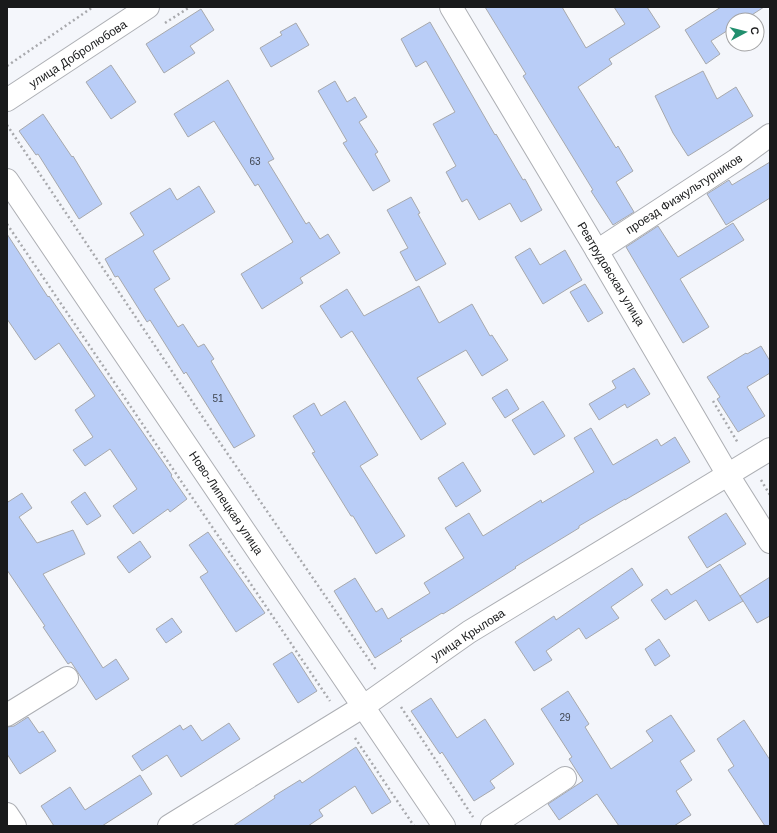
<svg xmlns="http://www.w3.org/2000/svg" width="777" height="833" viewBox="0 0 777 833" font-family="Helvetica,sans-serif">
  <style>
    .building { fill: #b9cdf7; stroke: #a7a9ad }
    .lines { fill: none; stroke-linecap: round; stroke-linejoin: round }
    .minor-casing { stroke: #adafb4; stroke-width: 24 }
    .path { stroke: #a8a9ad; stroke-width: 2.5; stroke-dasharray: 2 3; stroke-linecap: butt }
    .minor { stroke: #fff; stroke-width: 22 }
    .labels { text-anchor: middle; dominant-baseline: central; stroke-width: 3; stroke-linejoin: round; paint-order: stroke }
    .number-label { font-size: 10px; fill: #414752 }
    .street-label { font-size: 12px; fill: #191a1b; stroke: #fff }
  </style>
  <rect width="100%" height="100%" fill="#f4f6fb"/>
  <g class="building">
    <polygon points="485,7 562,7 586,48 625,24 614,7 647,7 660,27 609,59 612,64 578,87 616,148 618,146 633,171 616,182 634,212 613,225 591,191 593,190 523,76 526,74"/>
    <polygon points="721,7 764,7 744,20 733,20 733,27 711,41 720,54 706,64 685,30"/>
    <polygon points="201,9 214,30 190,46 195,53 164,73 146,44"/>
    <polygon points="430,22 495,135 496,134 523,180 525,179 542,210 521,222 510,203 479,220 467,199 462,202 446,172 456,166 433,124 455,112 426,61 416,67 401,39"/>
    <polygon points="296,23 309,45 271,67 260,48 282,35 280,32"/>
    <polygon points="111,65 136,102 111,119 86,82"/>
    <polygon points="703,71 717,99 736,87 753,116 688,156 673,133 655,96"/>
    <polygon points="228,80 274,159 268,162 306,224 309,222 320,239 328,234 340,253 300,278 303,283 262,309 241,274 293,242 258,184 255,186 214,121 188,137 174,114"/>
    <polygon points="335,81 347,102 355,97 367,117 359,122 378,152 375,154 390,181 373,191 343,143 347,141 318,91"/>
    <polygon points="43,114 72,157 73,156 102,204 79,219 38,154 36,155 19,131"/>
    <polygon points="770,162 770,198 726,225 707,194 729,180 732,185"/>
    <polygon points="199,186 215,212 153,251 170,279 154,289 178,327 183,324 198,347 204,344 214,359 211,361 255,436 234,448 186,372 184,374 150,320 147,322 118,276 115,277 105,259 144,235 130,213 170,188 177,200"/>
    <polygon points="411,197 420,213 418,214 446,264 416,281 400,252 408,248 387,210"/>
    <polygon points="733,223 744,240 680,279 709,327 683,343 626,247 658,226 678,257"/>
    <polygon points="7,234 48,297 49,296 172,475 171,476 187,499 170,512 168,509 133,534 113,506 137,489 110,449 85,466 73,450 93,437 75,410 95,396 59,343 35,360 7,319"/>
    <polygon points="530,248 540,265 565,250 582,280 543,304 515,257"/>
    <polygon points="585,284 603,313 588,322 570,292"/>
    <polygon points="419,286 439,323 472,304 490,336 492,335 508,360 482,376 466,350 417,378 446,424 421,440 352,331 341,338 320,306 347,289 364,316"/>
    <polygon points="761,346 770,361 770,373 747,387 765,416 738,432 717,399 720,397 707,377 746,353 747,354"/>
    <polygon points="634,368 650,394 627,408 625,404 599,420 589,404 616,388 612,381"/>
    <polygon points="507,389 519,409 505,418 492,398"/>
    <polygon points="345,401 378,455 360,466 405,536 376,554 353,516 351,516 312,453 315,452 293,416 314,403 321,416"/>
    <polygon points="543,401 565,436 534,455 512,420"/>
    <polygon points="591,428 613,465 657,439 661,446 675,437 690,462 625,500 625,499 579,526 579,528 515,567 516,568 443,614 442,613 400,639 402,641 375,658 334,591 355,578 376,612 382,608 388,619 430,593 424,583 464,558 445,528 469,513 483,536 541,500 542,503 594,472 574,438"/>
    <polygon points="463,462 481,491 456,507 438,478"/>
    <polygon points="85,492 101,516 87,525 71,502"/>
    <polygon points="22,493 32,508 19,517 37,543 73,530 85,554 43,574 103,668 116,659 129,679 96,700 71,662 68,664 43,627 45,626 7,570 7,500 8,502"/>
    <polygon points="726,513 746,544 707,568 688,537"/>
    <polygon points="208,532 265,613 236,632 200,577 208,572 189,545"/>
    <polygon points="140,541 151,557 129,573 117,557"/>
    <polygon points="720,564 743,601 709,621 696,600 665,620 651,600 667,589 671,595"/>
    <polygon points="632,568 643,585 611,607 619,618 586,639 579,628 546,651 552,660 534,671 515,642 554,616 556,620"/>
    <polygon points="770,577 770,616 757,623 740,596"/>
    <polygon points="172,618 182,632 166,643 156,629"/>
    <polygon points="659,639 670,656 655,666 645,649"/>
    <polygon points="292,652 317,691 298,703 273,664"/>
    <polygon points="568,691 589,724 585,727 611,769 653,741 646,731 671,715 695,751 680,761 692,780 676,791 691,815 674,826 619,826 597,794 559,820 548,804 583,781 569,759 572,757 541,709"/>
    <polygon points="431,698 457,738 485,719 514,764 490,781 495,788 474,801 442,752 440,754 411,711"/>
    <polygon points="28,717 39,733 43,731 56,751 20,774 7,754 7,727 14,726"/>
    <polygon points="744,720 770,760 770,826 765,826 728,770 734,766 717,739"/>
    <polygon points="229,723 240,739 181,777 167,755 142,771 132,756 180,725 183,730 191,725 202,741"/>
    <polygon points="356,747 391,802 372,814 355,786 319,810 323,816 308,826 233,826 275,798 274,796 300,780 302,783"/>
    <polygon points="140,775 152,794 102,826 54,826 41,806 70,787 85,810"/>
  </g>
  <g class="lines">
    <defs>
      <g id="minor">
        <polyline points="451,7 597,251 728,475 770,542"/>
        <polyline points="7,100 148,7"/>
        <polyline points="7,180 444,826"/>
        <polyline points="597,251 736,160 770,135"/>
        <polyline points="7,715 67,678"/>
        <polyline points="7,814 15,826"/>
        <polyline points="169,826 364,706 469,632 770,449"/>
        <polyline points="492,826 565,778"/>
      </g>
    </defs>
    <use href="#minor" class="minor-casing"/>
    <g class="path">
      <polyline points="165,23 190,7"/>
      <polyline points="7,66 93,7"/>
      <polyline points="7,125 214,434 376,670"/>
      <polyline points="7,224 330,701"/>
      <polyline points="713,401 738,443"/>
      <polyline points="761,480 770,495"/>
      <polyline points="401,707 473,817"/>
      <polyline points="355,738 414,826"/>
    </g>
    <use href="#minor" class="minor"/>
  </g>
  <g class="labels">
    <g class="number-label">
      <text x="255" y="161">63</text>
      <text x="218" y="398">51</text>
      <text x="565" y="717">29</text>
    </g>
    <g class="street-label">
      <text transform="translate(78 54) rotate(-33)">улица Добролюбова</text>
      <text transform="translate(684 194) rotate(-33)">проезд Физкультурников</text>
      <text transform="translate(611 274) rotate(59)">Ревтрудовская улица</text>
      <text transform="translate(226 503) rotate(56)">Ново-Липецкая улица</text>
      <text transform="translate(468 635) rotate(-33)">улица Крылова</text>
    </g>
  </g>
  <rect width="777" height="833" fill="none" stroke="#191a1b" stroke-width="16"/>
  <g transform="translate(745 32) rotate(83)"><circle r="19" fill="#ffffff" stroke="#a3a3a4"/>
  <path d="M0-3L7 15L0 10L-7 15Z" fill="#218f6e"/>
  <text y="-6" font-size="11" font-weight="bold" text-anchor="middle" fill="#191a1b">С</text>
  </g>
</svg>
